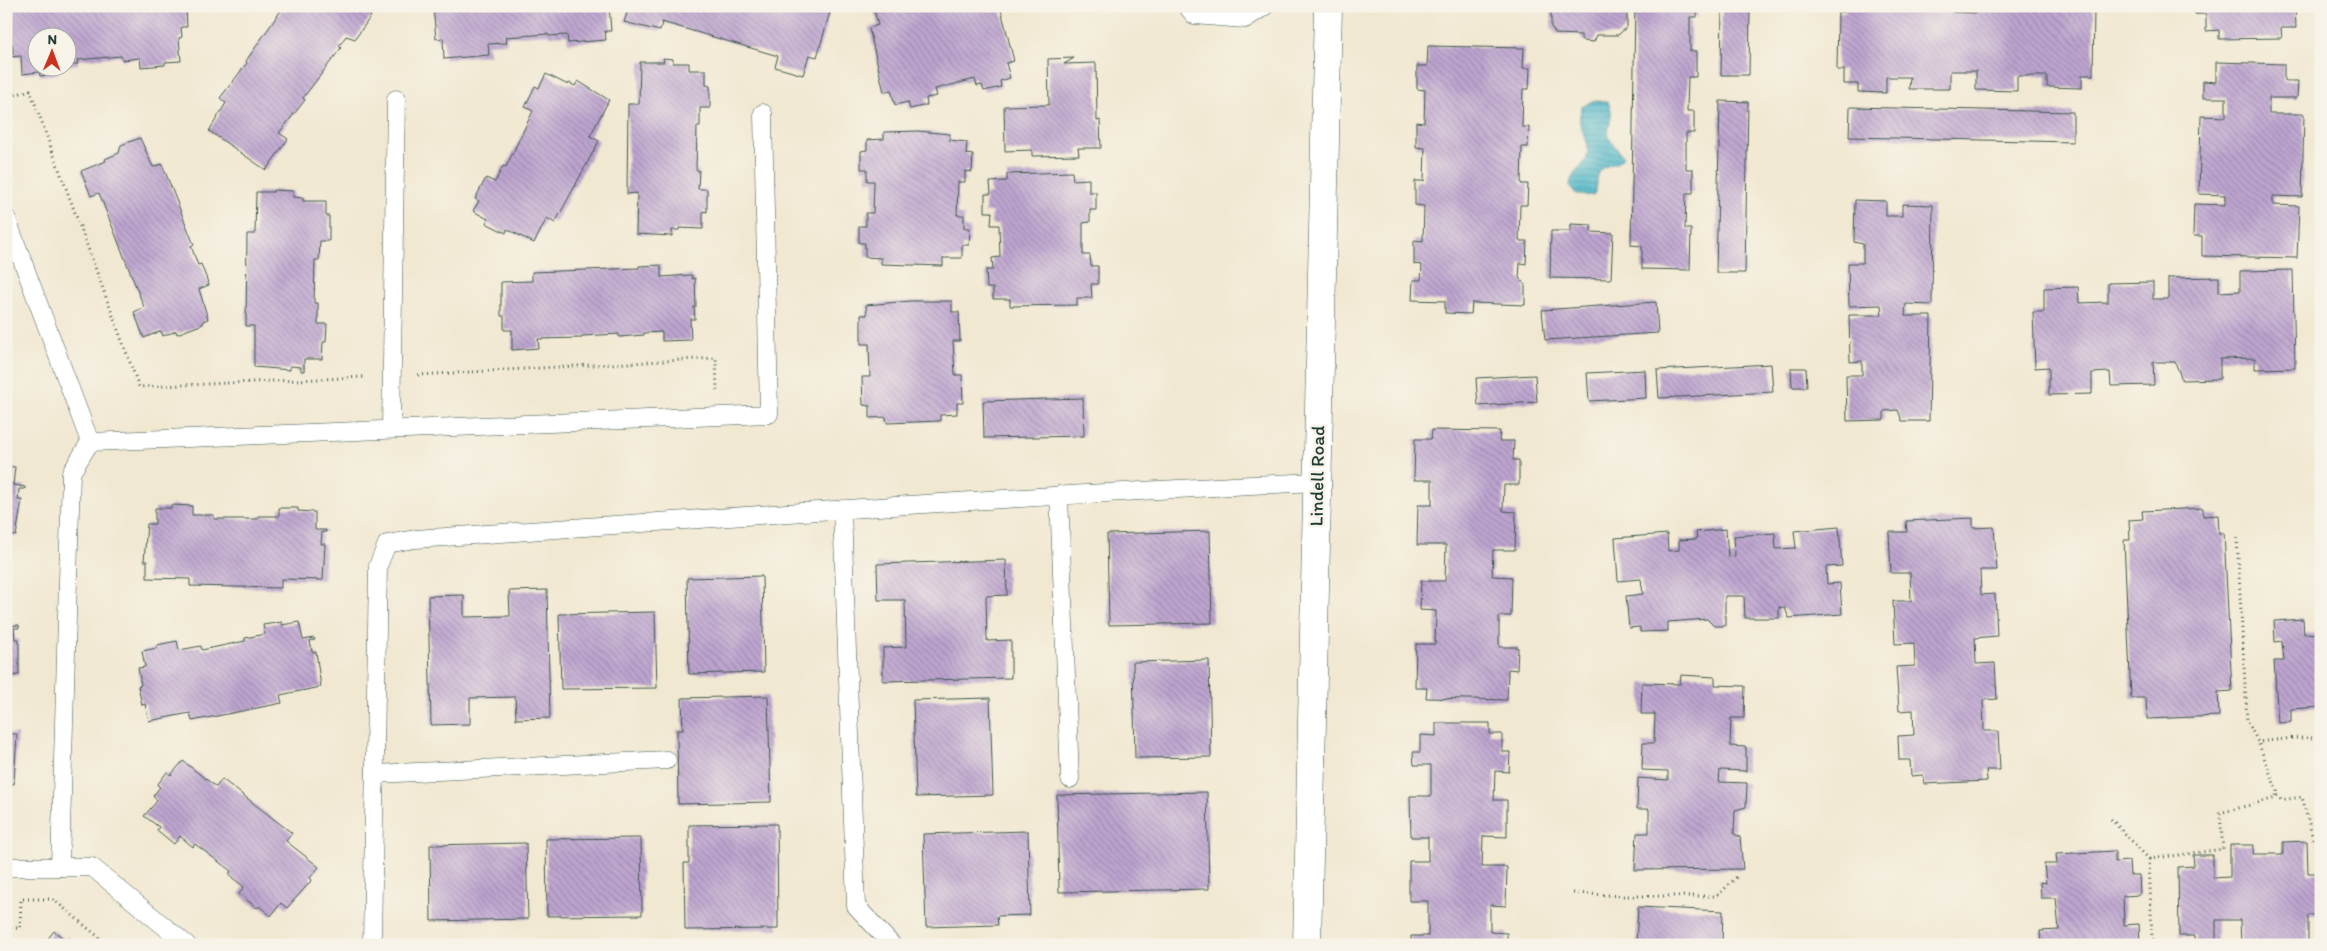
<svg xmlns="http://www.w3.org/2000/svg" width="2327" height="951" viewBox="0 0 2327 951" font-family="Itim,sans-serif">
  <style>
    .water { fill: url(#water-rules); stroke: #367a7f }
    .building { fill: url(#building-back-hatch) }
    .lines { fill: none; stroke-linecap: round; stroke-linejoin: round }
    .lane-casing { stroke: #3e574c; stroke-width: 19 }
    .secondary-casing { stroke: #3e574c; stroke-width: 29 }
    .path { stroke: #3e574c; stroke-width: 3; stroke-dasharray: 1 4; stroke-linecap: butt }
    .lane { stroke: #fff; stroke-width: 18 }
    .secondary { stroke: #fff; stroke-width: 28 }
    .labels { text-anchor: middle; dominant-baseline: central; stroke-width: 5; stroke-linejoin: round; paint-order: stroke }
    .street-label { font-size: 19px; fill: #1f3d34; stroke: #f7f3e8 }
  </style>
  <defs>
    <pattern id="water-rules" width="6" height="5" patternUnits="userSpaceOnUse" patternTransform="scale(1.25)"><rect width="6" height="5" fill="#4db7ca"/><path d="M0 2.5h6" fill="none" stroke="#3f96a5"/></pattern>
    <pattern id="building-back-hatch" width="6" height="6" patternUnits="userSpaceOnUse" patternTransform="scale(1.25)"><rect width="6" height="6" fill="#bea5d0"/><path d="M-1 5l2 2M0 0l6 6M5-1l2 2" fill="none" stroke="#9a88aa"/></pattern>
  </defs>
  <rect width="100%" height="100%" fill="#f7f3e8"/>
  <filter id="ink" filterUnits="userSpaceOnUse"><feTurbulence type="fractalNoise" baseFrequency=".02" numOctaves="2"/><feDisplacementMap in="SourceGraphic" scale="10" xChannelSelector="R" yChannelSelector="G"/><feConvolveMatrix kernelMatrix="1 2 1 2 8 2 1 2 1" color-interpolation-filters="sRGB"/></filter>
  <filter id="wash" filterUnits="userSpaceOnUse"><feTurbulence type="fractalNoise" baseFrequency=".0096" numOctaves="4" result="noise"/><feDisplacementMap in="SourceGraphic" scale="20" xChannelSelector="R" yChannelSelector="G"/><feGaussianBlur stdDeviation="1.12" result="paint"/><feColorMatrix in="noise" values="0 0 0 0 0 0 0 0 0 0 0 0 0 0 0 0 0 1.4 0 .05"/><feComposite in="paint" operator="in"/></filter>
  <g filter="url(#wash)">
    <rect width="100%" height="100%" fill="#f1e8d1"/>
    <path class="water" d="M1592 101H1607C1616 112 1608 124 1608 137L1623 156C1619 166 1609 163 1602 169 1594 176 1600 187 1593 195 1582 197 1564 193 1572 178 1577 168 1587 165 1588 152 1589 133 1574 129 1582 107Z"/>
    <g id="blocks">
      <g class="building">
        <polygon points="7,6 184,6 186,7 187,27 181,27 182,37 179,38 181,61 165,62 165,65 141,67 140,58 122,60 121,56 77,60 78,64 68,65 68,38 38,38 38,68 58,68 58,74 40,76 39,72 22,74 21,56 8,57 8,54 13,53 12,43 9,43"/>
        <polygon points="284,6 358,6 371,16 355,39 346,36 339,46 341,48 303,98 305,100 279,133 288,139 266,170 209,131 226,103 220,98 247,63 246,61"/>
        <polygon points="433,6 609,6 611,31 605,31 606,40 568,43 567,35 549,36 548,34 506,37 507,43 488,44 489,55 444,59 443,38 436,39"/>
        <polygon points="633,6 815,6 830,12 817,57 809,55 803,75 775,67 778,56 662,22 660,31 624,22 629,7"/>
        <polygon points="887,6 1000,6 1014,61 1006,63 1010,78 1000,81 1001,87 984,91 982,85 977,86 975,79 935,89 937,96 926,98 927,105 910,109 908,102 895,105 891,90 884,92 869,28 878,25 874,10"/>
        <polygon points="1551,6 1624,6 1627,10 1627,27 1618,35 1597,35 1594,42 1584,41 1581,39 1581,35 1556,34 1551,27"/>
        <polygon points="1635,6 1697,6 1697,17 1690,17 1690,51 1696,51 1696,77 1688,77 1687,111 1694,111 1694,133 1686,133 1686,169 1693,169 1693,193 1686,193 1685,229 1691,229 1690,270 1642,269 1642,246 1631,245"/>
        <polygon points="1722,6 1750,6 1749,75 1721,75"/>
        <polygon points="1845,6 1952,6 1952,12 1976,13 1977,6 2020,6 2020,10 2047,10 2047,6 2088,6 2088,9 2094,9 2093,75 2082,75 2082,88 2047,87 2047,76 2017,76 2017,91 1976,90 1976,71 1950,71 1950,89 1909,89 1910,77 1886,77 1886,93 1858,92 1858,84 1844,84 1844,70 1837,70 1838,12 1845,12"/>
        <polygon points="2195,6 2295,6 2296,28 2281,28 2282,38 2219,39 2219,30 2206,31 2206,14 2195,14"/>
        <polygon points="1428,46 1524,48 1523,68 1530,68 1529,89 1523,89 1522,127 1529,127 1528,147 1522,147 1521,184 1528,184 1527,205 1520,205 1519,241 1527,241 1526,264 1520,263 1519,278 1525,284 1525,305 1472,303 1471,314 1445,313 1445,301 1412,300 1413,280 1421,280 1422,265 1414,264 1414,240 1423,241 1424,206 1415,205 1415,181 1424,181 1425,148 1416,147 1416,122 1424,123 1425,90 1417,89 1417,66 1427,66"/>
        <polygon points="663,58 673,59 673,63 689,63 689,70 706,70 706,85 710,86 710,108 700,108 700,126 697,126 696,170 699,170 698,189 707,189 707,212 703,211 703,229 679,228 679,230 672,230 672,236 636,234 637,193 627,194 628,104 639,104 640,62 664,62"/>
        <polygon points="1074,58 1064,64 1096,63 1097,121 1100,120 1101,148 1078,148 1079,155 1032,156 1032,150 1005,151 1004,106 1049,105 1048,59"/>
        <polygon points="2216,62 2284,64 2284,81 2298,81 2297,98 2269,98 2269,114 2304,114 2302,197 2273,196 2273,205 2299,206 2297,258 2202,256 2202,236 2193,236 2194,204 2225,205 2225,195 2199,194 2201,116 2226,117 2226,98 2203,98 2203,81 2216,82"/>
        <polygon points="546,74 568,85 569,83 575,86 578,81 609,100 590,136 599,141 555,223 547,218 534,243 507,229 506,233 486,223 488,219 473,211 479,201 475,199 486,178 495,182 503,166 506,167 533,111 525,107 535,86 539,88"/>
        <polygon points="1720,101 1748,102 1745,273 1716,273"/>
        <polygon points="1850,107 2073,112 2073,142 1849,137"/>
        <polygon points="918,131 950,134 949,140 967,142 966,154 973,155 972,172 965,171 965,182 958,182 957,215 964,215 964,228 970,228 969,245 962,245 962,258 943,258 943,266 881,264 881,258 865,257 865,243 859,243 859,226 866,226 866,213 873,213 874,181 867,181 867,169 861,169 861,151 867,150 867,140 884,139 884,132"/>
        <polygon points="140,138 153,167 162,164 194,245 191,246 198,265 201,264 209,285 199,289 208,319 203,321 203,324 177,334 176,331 163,336 161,331 144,338 134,312 144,307 99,193 91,196 81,171 106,161 105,159 119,153 121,145"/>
        <polygon points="1072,172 1073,180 1089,179 1089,192 1096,192 1096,210 1090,210 1090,222 1083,223 1083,255 1090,255 1091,266 1098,266 1098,284 1091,284 1092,298 1077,298 1077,305 1010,306 1010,299 993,299 993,288 987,288 986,270 993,270 992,258 1000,257 999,225 991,225 992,212 985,212 985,194 991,194 990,182 1007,181 1007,174"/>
        <polygon points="273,190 293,191 293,197 303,198 303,201 326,201 326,216 329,216 329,241 320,241 319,260 315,260 314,303 318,303 318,324 327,324 326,342 323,342 322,359 304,359 304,371 301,371 301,367 290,366 290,370 254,367 254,326 246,326 247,234 255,234 256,192 273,192"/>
        <polygon points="1855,200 1886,201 1886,216 1902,216 1902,204 1933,205 1932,305 1906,304 1905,316 1931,316 1929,421 1902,421 1898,410 1884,411 1884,420 1847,421 1846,375 1862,375 1862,361 1850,362 1849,315 1882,315 1881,305 1849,306 1848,263 1863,263 1863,244 1854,242"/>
        <polygon points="1571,224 1591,225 1591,232 1613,233 1611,279 1550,278 1551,231 1571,231"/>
        <polygon points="661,265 661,277 692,275 692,279 695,278 696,307 694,307 695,319 690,319 691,340 662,341 662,332 644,333 644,335 619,337 619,334 582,336 582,338 538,339 539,348 512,350 512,330 504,330 504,316 501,316 501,282 532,281 532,272 639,268 639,266"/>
        <polygon points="2293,270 2295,368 2255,369 2255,358 2220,359 2220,379 2182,380 2175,362 2153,362 2154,385 2111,386 2110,372 2092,373 2092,394 2049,395 2049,367 2035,368 2033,312 2044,312 2044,288 2078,287 2079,303 2108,302 2108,283 2153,282 2153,299 2168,299 2168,278 2219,277 2219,292 2240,291 2240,271"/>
        <polygon points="910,301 952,301 952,312 959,312 960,341 953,341 955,375 962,375 963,403 957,403 957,414 940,415 940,421 887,423 886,417 870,418 870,406 863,405 862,377 870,377 869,344 861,344 861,315 867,315 866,305"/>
        <polygon points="1656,302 1658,333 1545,340 1542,310"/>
        <polygon points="1771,364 1773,392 1659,398 1657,370"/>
        <polygon points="1791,368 1806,368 1807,387 1792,387"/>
        <polygon points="1645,370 1646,398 1589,401 1587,373"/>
        <polygon points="1535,375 1537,402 1478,406 1476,378"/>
        <polygon points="1083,398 1084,436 984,438 983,401"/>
        <polygon points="1432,430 1500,431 1499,441 1514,441 1513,460 1519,460 1519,485 1504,485 1503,511 1516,512 1515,550 1493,550 1492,576 1512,577 1511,616 1499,616 1499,647 1518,647 1517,670 1508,669 1507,700 1426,698 1427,688 1415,688 1416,644 1435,644 1436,611 1420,610 1421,581 1445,581 1446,545 1417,545 1418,505 1432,505 1432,480 1414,480 1415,439 1431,439"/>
        <polygon points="6,466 15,467 13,485 25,487 25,489 19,489 18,500 22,500 16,536 6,534"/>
        <polygon points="171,505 192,506 192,515 214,515 214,519 258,519 258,516 279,516 279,508 298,508 298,511 315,512 315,530 326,530 326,532 322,532 321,544 325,544 323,580 281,579 281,588 190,586 190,579 147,578 147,561 144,561 147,524 155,524 155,508 171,508"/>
        <polygon points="2203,508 2203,516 2218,515 2219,533 2224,533 2232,691 2218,692 2219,716 2147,719 2146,698 2131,698 2124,540 2130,540 2129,520 2143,519 2142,511"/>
        <polygon points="1973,518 1973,528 1994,527 1997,570 1980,570 1981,595 1995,594 1997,636 1975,638 1976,664 1995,663 1997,699 1983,700 1984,731 1998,731 2000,770 1986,770 1987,781 1924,784 1923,775 1911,776 1910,760 1899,760 1898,736 1914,735 1913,710 1899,711 1896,667 1915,666 1914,643 1895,644 1893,601 1911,601 1910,573 1891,573 1889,532 1907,532 1906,521"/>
        <polygon points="1839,527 1842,566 1826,567 1827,584 1840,583 1842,614 1789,618 1785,608 1779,607 1779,618 1745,618 1744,596 1725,596 1725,626 1714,626 1707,619 1668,622 1668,631 1640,632 1640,627 1629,628 1626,596 1643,594 1641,579 1618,581 1615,538 1667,534 1668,551 1679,550 1679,540 1697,539 1696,532 1726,529 1728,557 1735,556 1734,536 1775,533 1776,549 1796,548 1794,531"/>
        <polygon points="1210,531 1212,623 1109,625 1107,534"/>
        <polygon points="1006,560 1007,595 986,596 987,641 1011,640 1011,678 883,681 883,648 906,647 905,600 878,600 877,564"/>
        <polygon points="762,576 764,672 689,674 687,578"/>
        <polygon points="547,590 550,718 516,719 515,697 470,698 470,724 431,725 428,596 464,595 464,617 510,616 509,591"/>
        <polygon points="655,612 657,688 561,689 559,614"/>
        <polygon points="2303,619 2304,634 2321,633 2321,707 2291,709 2291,722 2278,723 2274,661 2284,661 2282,641 2275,642 2274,621"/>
        <polygon points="282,622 282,625 299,622 303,640 314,638 315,640 310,641 312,652 316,652 321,687 280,695 282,703 192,721 190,713 149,721 145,704 142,705 138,686 141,685 138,668 145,667 142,651 157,648 157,645 177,641 179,650 201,646 202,650 245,641 245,638 265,634 263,625"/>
        <polygon points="19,625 19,628 14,628 15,639 19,639 19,675 6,676 6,626"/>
        <polygon points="1209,660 1211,757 1135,758 1133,662"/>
        <polygon points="1681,675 1715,677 1715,685 1745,686 1744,718 1731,718 1730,746 1746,747 1746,771 1720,770 1719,782 1747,783 1746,807 1735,810 1734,834 1740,837 1743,869 1635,870 1637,833 1649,833 1649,809 1637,809 1638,778 1668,780 1668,771 1642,770 1643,743 1654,743 1655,714 1641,714 1642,683 1680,684"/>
        <polygon points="768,696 771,802 678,804 677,730 683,730 682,698"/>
        <polygon points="990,698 993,795 916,797 913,700"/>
        <polygon points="1436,723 1490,723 1490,734 1502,734 1502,752 1510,752 1509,772 1495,771 1494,800 1507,800 1507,837 1483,836 1482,867 1507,867 1506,906 1490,905 1490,932 1507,933 1507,945 1411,945 1411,936 1428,936 1428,901 1409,901 1409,861 1428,861 1428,837 1411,837 1410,796 1431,796 1431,765 1414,765 1413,752 1420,752 1420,735 1436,736"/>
        <polygon points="6,734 17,734 14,784 6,784"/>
        <polygon points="183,761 216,787 222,779 292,833 286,841 319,867 310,878 312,880 287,908 281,903 271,916 259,906 257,908 239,894 244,887 229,875 231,871 195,844 193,847 180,836 174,844 157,830 159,827 144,816 157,801 153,796 160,787 157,785 167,772 171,775"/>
        <polygon points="1207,792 1209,889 1059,892 1057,795"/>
        <polygon points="777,824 778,929 685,930 684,863 689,863 689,825"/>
        <polygon points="1028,831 1030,915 997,916 998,925 926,927 923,834"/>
        <polygon points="641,838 642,915 547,916 546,839"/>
        <polygon points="2307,841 2308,873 2321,873 2321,915 2308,915 2308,944 2241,945 2240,920 2216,920 2216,945 2195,945 2195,936 2179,936 2178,867 2194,866 2193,855 2213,855 2213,878 2230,877 2230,845 2254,845 2253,854 2283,854 2283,842"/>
        <polygon points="526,843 528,919 431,921 430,845"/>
        <polygon points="2115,851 2115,862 2129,861 2130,875 2139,875 2140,895 2123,896 2124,925 2139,924 2140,945 2041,945 2040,931 2059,930 2056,898 2041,898 2040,882 2046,883 2044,864 2057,864 2056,854"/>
        <polygon points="1638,907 1723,911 1722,945 1636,945"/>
        <polygon points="54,931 67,941 69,938 77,945 43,945"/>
      </g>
    </g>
  </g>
  <g filter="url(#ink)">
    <use href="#blocks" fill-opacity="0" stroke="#3e574c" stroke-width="1"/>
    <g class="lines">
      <defs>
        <g id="lane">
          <polyline points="1187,6 1194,15 1245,19 1265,6"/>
          <polyline points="6,217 90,442 71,473 60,867"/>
          <polyline points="391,429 396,99"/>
          <polyline points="90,442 769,414 763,113"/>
          <polyline points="1059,495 1070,779"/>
          <polyline points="842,509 856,906 892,945"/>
          <polyline points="375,774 667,760"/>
          <polyline points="6,867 92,867 187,945"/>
          <path d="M372 945 378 566 387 544 415 539C715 518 1016 496 1317 482"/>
        </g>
        <polyline id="secondary" points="1307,945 1328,6"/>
      </defs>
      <use href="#lane" class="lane-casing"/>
      <use href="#secondary" class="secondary-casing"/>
      <g class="path">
        <polyline points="6,98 30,90 139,387 365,377"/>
        <polyline points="418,375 716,358 717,391"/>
        <polyline points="2237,538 2247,720 2258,742 2293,738 2321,738"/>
        <polyline points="2277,795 2281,800 2302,797 2313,839 2321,839"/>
        <polyline points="2111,819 2149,859 2152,937 2156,945"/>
        <polyline points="2149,859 2223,849 2220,813 2276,798 2277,791 2258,742"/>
        <polyline points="1573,893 1623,896 1717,896 1739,875"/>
        <polyline points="6,928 20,928 21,899 53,899 108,945"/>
      </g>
      <use href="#lane" class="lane"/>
      <use href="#secondary" class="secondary"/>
    </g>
  </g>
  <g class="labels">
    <g class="street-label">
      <text transform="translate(1317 476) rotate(-89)">Lindell Road</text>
    </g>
  </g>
  <rect width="2327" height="951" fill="none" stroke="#f7f3e8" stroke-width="25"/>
  <g transform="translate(52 52) rotate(1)"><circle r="24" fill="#f7f3e8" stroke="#a1aaa0"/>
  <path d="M0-4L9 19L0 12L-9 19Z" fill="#c8321e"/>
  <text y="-8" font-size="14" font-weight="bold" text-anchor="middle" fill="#1f3d34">N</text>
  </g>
</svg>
